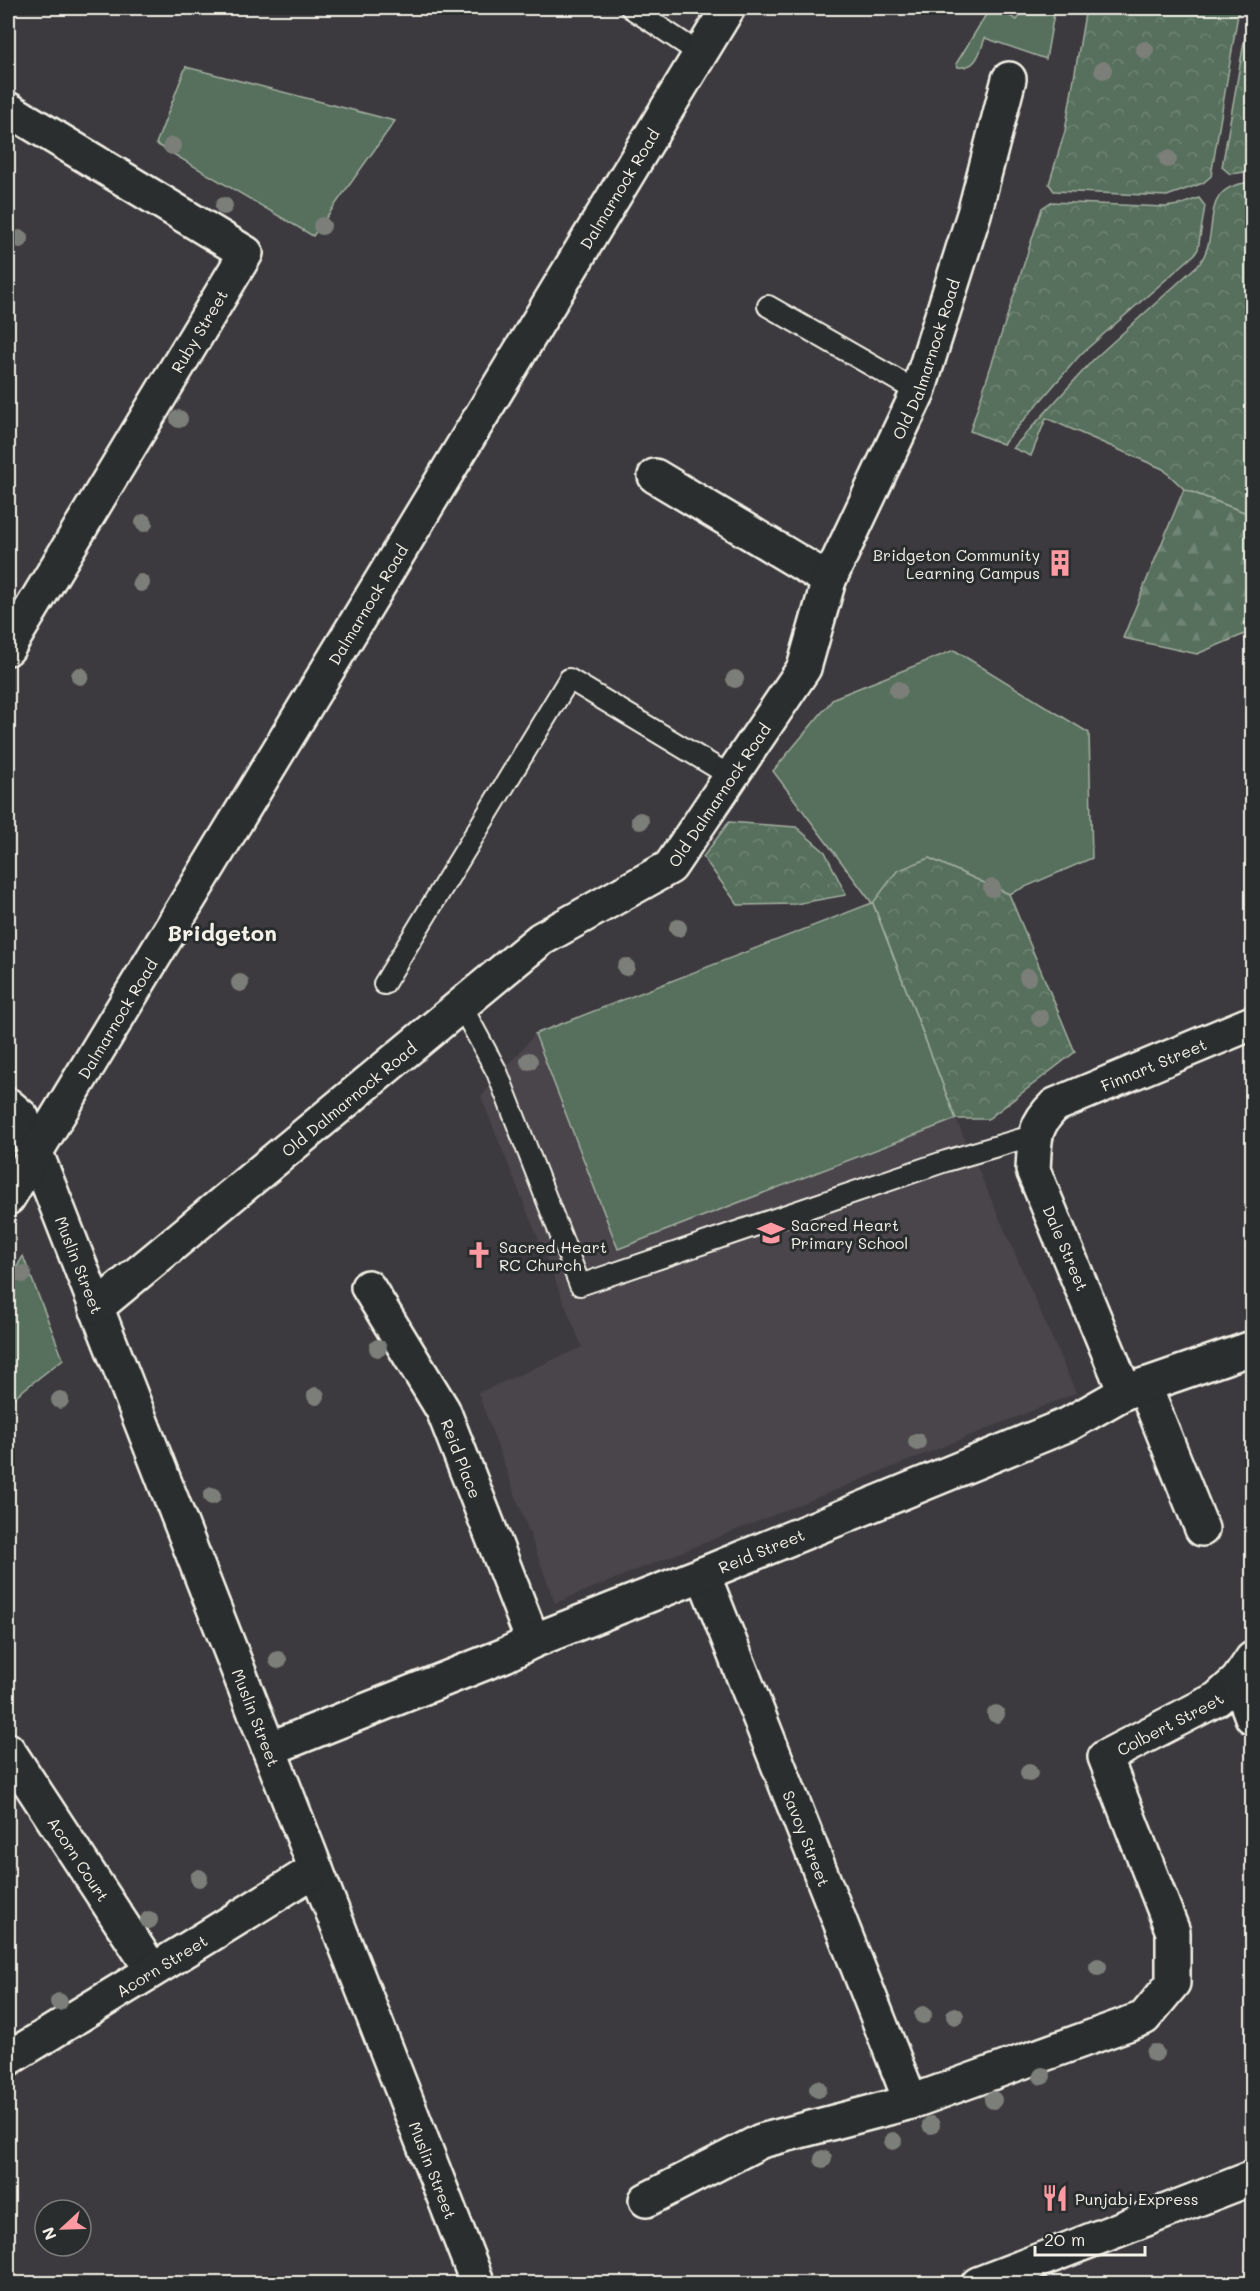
<svg xmlns="http://www.w3.org/2000/svg" width="1260" height="2291" viewBox="0 0 1260 2291" font-family="Mali,sans-serif">
  <style>
    .built { fill: #4a444b }
    .grass { fill: #56705d; stroke: #a5b0a2; stroke-width: 1.5 }
    .forest { fill: url(#forest-firs); stroke: #a5b0a2; stroke-width: 1.5 }
    .park { fill: url(#park-crowns); stroke: #a5b0a2; stroke-width: 1.5 }
    .lines { fill: none; stroke-linecap: round; stroke-linejoin: round }
    .service-casing { stroke: #f4f1e8; stroke-width: 24 }
    .minor-casing { stroke: #f4f1e8; stroke-width: 38 }
    .tertiary-casing { stroke: #f4f1e8; stroke-width: 38 }
    .service { stroke: #2a2d2e; stroke-width: 20 }
    .minor { stroke: #2a2d2e; stroke-width: 33 }
    .tertiary { stroke: #2a2d2e; stroke-width: 33 }
    .tree { fill: #7b7f79 }
    .labels { text-anchor: middle; dominant-baseline: central; stroke-width: 6; stroke-linejoin: round; paint-order: stroke }
    .street-label { font-size: 16px; fill: #f4f1e8; stroke: #2a2d2e }
    .poi-label { font-size: 16px; fill: #f4f1e8; stroke: #2a2d2e; text-anchor: start }
    .district-label { font-size: 22px; font-weight: bold; fill: #f4f1e8; stroke: #2a2d2e }
  </style>
  <defs>
    <pattern id="forest-firs" width="22" height="20" patternUnits="userSpaceOnUse" patternTransform="scale(1.5)"><rect width="22" height="20" fill="#56705d"/><path d="M5 1l3.5 6h-7zM16 11l3.5 6h-7z" fill="#6f8574"/></pattern>
    <pattern id="park-crowns" width="20" height="18" patternUnits="userSpaceOnUse" patternTransform="scale(1.5)"><rect width="20" height="18" fill="#56705d"/><path d="M2 6a3 3 0 1 1 6 0M12 15a3 3 0 1 1 6 0" fill="none" stroke="#6f8574"/></pattern>
  </defs>
  <rect width="100%" height="100%" fill="#3d3a3f"/>
  <filter id="ink" filterUnits="userSpaceOnUse"><feTurbulence type="fractalNoise" baseFrequency=".0167" numOctaves="2"/><feDisplacementMap in="SourceGraphic" scale="12" xChannelSelector="R" yChannelSelector="G"/><feConvolveMatrix kernelMatrix="1 2 1 2 8 2 1 2 1" color-interpolation-filters="sRGB"/></filter>
  <g filter="url(#ink)">
    <polygon class="built" points="873,903 956,1119 1076,1393 555,1603 478,1393 582,1347 481,1097 535,1034"/>
    <g class="grass">
      <path d="M990 8H995L1017 20 1025 8H1055L1046 59 985 38C980 52 977 69 958 67L956 64Z"/>
      <polygon points="186,66 186,67 395,121 313,236 156,144"/>
      <polygon points="954,650 1089,733 1092,858 1009,894 929,858 873,903 956,1119 618,1249 535,1034 872,903 773,771 834,698"/>
      <polygon points="23,1256 63,1359 8,1402 8,1283"/>
    </g>
    <polygon class="forest" points="1184,489 1252,515 1252,631 1197,654 1123,638"/>
    <g class="park">
      <polygon points="1086,8 1239,8 1211,176 1203,183 1167,196 1054,191 1049,184 1065,131"/>
      <polygon points="1250,8 1252,8 1252,171 1230,174 1222,167"/>
      <path d="M1252 182V515L1184 489 1163 469 1046 418 1031 456 1013 448 1093 360 1200 263C1223 229 1195 187 1252 182Z"/>
      <polygon points="1199,198 1205,206 1198,249 1195,254 1081,354 1003,444 970,431 1042,208 1051,202 1165,207 1179,205"/>
      <polygon points="729,822 796,827 825,852 846,895 795,904 738,905 703,857"/>
      <polygon points="929,858 1009,894 1075,1052 988,1119 956,1119 873,903 897,871"/>
    </g>
    <g class="lines">
      <defs>
        <g id="service">
          <polyline points="631,8 700,54"/>
          <polyline points="768,306 918,392"/>
          <polyline points="384,984 569,679 732,777"/>
          <polyline points="461,1005 497,1072 580,1285 946,1161 1035,1135"/>
        </g>
        <g id="minor">
          <polyline points="8,109 246,253 8,648"/>
          <polyline points="655,476 829,580"/>
          <path id="s1" d="M8 1105 22 1117 478 2284"/>
          <path id="s2" d="M368 1287 443 1410 533 1641"/>
          <path id="s3" d="M96 1308 541 939 670 867 804 668 829 580 918 392 974 214 1009 79"/>
          <polyline points="1144,1385 1202,1529"/>
          <path id="s4" d="M1125 1392 1033 1170C1035 1140 1032 1127 1055 1105L1252 1023"/>
          <path id="s5" d="M703 1574 911 2102 1144 2018 1173 1983V1932L1105 1757 1217 1699 1238 1680 1252 1659"/>
          <polyline points="1238,1680 1252,1717"/>
          <path id="s6" d="M269 1749 505 1655 533 1641 703 1574 1069 1424 1125 1392 1252 1348"/>
          <path id="s7" d="M8 1750 152 1970"/>
          <path id="s8" d="M8 2059C110 1996 214 1934 316 1869"/>
          <polyline points="646,2200 761,2141 911,2102"/>
        </g>
        <g id="tertiary">
          <path id="s9" d="M8 1198 728 8"/>
          <polyline points="978,2284 1252,2178"/>
        </g>
      </defs>
      <use href="#service" class="service-casing"/>
      <use href="#minor" class="minor-casing"/>
      <use href="#tertiary" class="tertiary-casing"/>
      <use href="#service" class="service"/>
      <use href="#minor" class="minor"/>
      <use href="#tertiary" class="tertiary"/>
    </g>
    <g class="tree">
      <circle cx="1145" cy="50" r="9"/>
      <circle cx="1103" cy="70" r="9"/>
      <circle cx="172" cy="146" r="9"/>
      <circle cx="1168" cy="159" r="9"/>
      <circle cx="224" cy="206" r="9"/>
      <circle cx="322" cy="226" r="9"/>
      <circle cx="20" cy="239" r="9"/>
      <circle cx="179" cy="419" r="9"/>
      <circle cx="144" cy="523" r="9"/>
      <circle cx="141" cy="583" r="9"/>
      <circle cx="80" cy="676" r="9"/>
      <circle cx="735" cy="679" r="9"/>
      <circle cx="898" cy="690" r="9"/>
      <circle cx="640" cy="821" r="9"/>
      <circle cx="992" cy="888" r="9"/>
      <circle cx="678" cy="928" r="9"/>
      <circle cx="626" cy="967" r="9"/>
      <circle cx="1028" cy="977" r="9"/>
      <circle cx="240" cy="983" r="9"/>
      <circle cx="1040" cy="1018" r="9"/>
      <circle cx="529" cy="1061" r="9"/>
      <circle cx="23" cy="1274" r="9"/>
      <circle cx="378" cy="1348" r="9"/>
      <circle cx="316" cy="1396" r="9"/>
      <circle cx="60" cy="1400" r="9"/>
      <circle cx="917" cy="1442" r="9"/>
      <circle cx="212" cy="1496" r="9"/>
      <circle cx="278" cy="1660" r="9"/>
      <circle cx="996" cy="1714" r="9"/>
      <circle cx="1029" cy="1773" r="9"/>
      <circle cx="199" cy="1878" r="9"/>
      <circle cx="149" cy="1920" r="9"/>
      <circle cx="1098" cy="1967" r="9"/>
      <circle cx="59" cy="2002" r="9"/>
      <circle cx="923" cy="2015" r="9"/>
      <circle cx="955" cy="2016" r="9"/>
      <circle cx="1155" cy="2053" r="9"/>
      <circle cx="1042" cy="2076" r="9"/>
      <circle cx="818" cy="2089" r="9"/>
      <circle cx="993" cy="2100" r="9"/>
      <circle cx="931" cy="2125" r="9"/>
      <circle cx="893" cy="2141" r="9"/>
      <circle cx="823" cy="2159" r="9"/>
    </g>
  </g>
  <defs>
    <symbol id="building-bare" viewBox="-9 -9 18 18"><path d="M-4-6H4V6H1V3H-1V6H-4ZM-2.5-4.3h1.7v1.8h-1.7ZM.8-4.3h1.7v1.8H.8ZM-2.5-1h1.7V.8h-1.7ZM.8-1h1.7V.8H.8Z" fill="#ff9aa2" stroke="#2a2d2e" stroke-width="2.5" paint-order="stroke"/></symbol>
    <symbol id="school-bare" viewBox="-9 -9 18 18"><path d="M0-5L7-2L0 1L-7-2ZM-4 1L0 2.5L4 1V4Q0 6-4 4Z" fill="#ff9aa2" stroke="#2a2d2e" stroke-width="2.5" paint-order="stroke"/></symbol>
    <symbol id="church-bare" viewBox="-9 -9 18 18"><path d="M-1.2-6h2.4v3.5h3.3v2.4h-3.3V6h-2.4V-.1h-3.3v-2.4h3.3Z" fill="#ff9aa2" stroke="#2a2d2e" stroke-width="2.5" paint-order="stroke"/></symbol>
    <symbol id="restaurant-bare" viewBox="-9 -9 18 18"><path d="M-5-6h1v4h1v-4h1v4h1v-4h1v5L-1.5 .5V6h-2V.5L-5-1ZM5-6V6H3V1.5H1.5Q1.5-4 5-6Z" fill="#ff9aa2" stroke="#2a2d2e" stroke-width="2.5" paint-order="stroke"/></symbol>
  </defs>
  <g fill-rule="evenodd">
    <use href="#building-bare" x="1041" y="544" width="38" height="38"/>
    <use href="#school-bare" x="752" y="1214" width="38" height="38"/>
    <use href="#church-bare" x="460" y="1236" width="38" height="38"/>
    <use href="#restaurant-bare" x="1036" y="2179" width="38" height="38"/>
  </g>
  <g class="labels">
    <g class="street-label">
      <text stroke="none"><textPath href="#s9" startOffset="1180">Dalmarnock Road</textPath></text>
      <text transform="translate(199 331) rotate(-59)">Ruby Street</text>
      <text stroke="none"><textPath href="#s3" startOffset="1299">Old Dalmarnock Road</textPath></text>
      <text stroke="none"><textPath href="#s9" startOffset="694">Dalmarnock Road</textPath></text>
      <text stroke="none"><textPath href="#s3" startOffset="813">Old Dalmarnock Road</textPath></text>
      <text stroke="none"><textPath href="#s9" startOffset="210">Dalmarnock Road</textPath></text>
      <text stroke="none"><textPath href="#s4" startOffset="418">Finnart Street</textPath></text>
      <text stroke="none"><textPath href="#s3" startOffset="328">Old Dalmarnock Road</textPath></text>
      <text transform="translate(1066 1248) rotate(67)">Dale Street</text>
      <text stroke="none"><textPath href="#s1" startOffset="177">Muslin Street</textPath></text>
      <text stroke="none"><textPath href="#s2" startOffset="196">Reid Place</textPath></text>
      <text stroke="none"><textPath href="#s6" startOffset="531">Reid Street</textPath></text>
      <text stroke="none"><textPath href="#s1" startOffset="663">Muslin Street</textPath></text>
      <text stroke="none"><textPath href="#s5" startOffset="1172">Colbert Street</textPath></text>
      <text stroke="none"><textPath href="#s5" startOffset="284">Savoy Street</textPath></text>
      <text stroke="none"><textPath href="#s7" startOffset="130">Acorn Court</textPath></text>
      <text stroke="none"><textPath href="#s8" startOffset="180">Acorn Street</textPath></text>
      <text stroke="none"><textPath href="#s1" startOffset="1149">Muslin Street</textPath></text>
    </g>
    <g class="poi-label">
      <text x="1040" y="554" text-anchor="end">Bridgeton Community<tspan x="1040" dy="18">Learning Campus</tspan></text>
      <text x="791" y="1224">Sacred Heart<tspan x="791" dy="18">Primary School</tspan></text>
      <text x="499" y="1246">Sacred Heart<tspan x="499" dy="18">RC Church</tspan></text>
      <text x="1075" y="2198">Punjabi Express</text>
    </g>
    <g class="district-label">
      <text x="222" y="932">Bridgeton</text>
    </g>
  </g>
  <rect width="1260" height="2291" fill="none" stroke="#2a2d2e" stroke-width="30"/>
  <rect x="15" y="15" width="1230" height="2261" fill="none" stroke="#f4f1e8" stroke-width="2" filter="url(#ink)"/>
  <g transform="translate(63 2228) rotate(248)"><circle r="28" fill="#2a2d2e" stroke="#7b7b78" stroke-width="1.5"/>
  <path d="M0-4.5L10 22L0 15L-10 22Z" fill="#ff9aa2"/>
  <text y="-9" font-size="16" font-weight="bold" text-anchor="middle" fill="#f4f1e8">N</text>
  </g>
  <path d="M1035 2246v9h110v-9" fill="none" stroke="#f4f1e8" stroke-width="3"/>
  <text x="1044" y="2246" font-size="18" fill="#f4f1e8" stroke="#2a2d2e" stroke-width="4.5" paint-order="stroke">20 m</text>
</svg>
